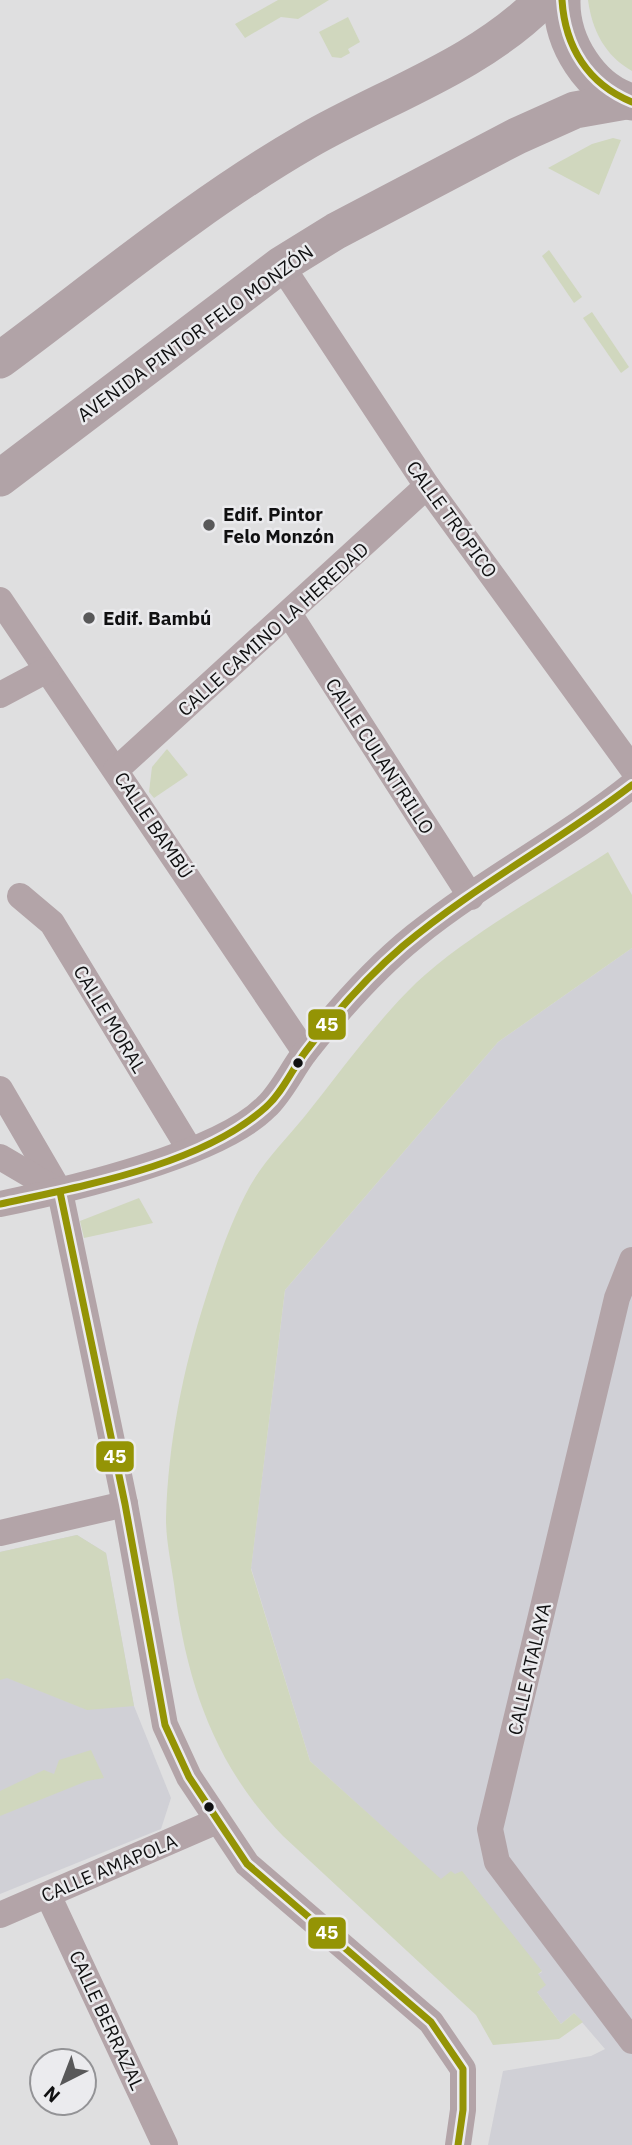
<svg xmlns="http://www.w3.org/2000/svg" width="632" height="2145" viewBox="0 0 632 2145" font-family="'IBM Plex Sans',sans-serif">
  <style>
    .built { fill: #d0d0d6 }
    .green { fill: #d0d7be }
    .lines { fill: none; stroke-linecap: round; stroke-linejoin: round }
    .street { stroke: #b3a4a8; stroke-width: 26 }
    .secondary { stroke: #b1a3a7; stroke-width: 37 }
    .bus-1-casing { stroke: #ebebee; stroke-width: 12 }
    .bus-1 { stroke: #949405; stroke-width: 7 }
    .poi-dot { fill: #585859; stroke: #ebebee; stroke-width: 2.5 }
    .bus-dot { fill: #101011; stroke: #ebebee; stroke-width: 2.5 }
    .labels { text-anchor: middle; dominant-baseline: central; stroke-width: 5; stroke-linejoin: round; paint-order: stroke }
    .street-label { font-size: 19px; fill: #101011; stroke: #ebebee }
    .poi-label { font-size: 19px; font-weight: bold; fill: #101011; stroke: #ebebee; text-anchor: start }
    .line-badge { stroke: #ebebee; stroke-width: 2.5 }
    .badge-label { font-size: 19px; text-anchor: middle; font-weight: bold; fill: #fff }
  </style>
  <rect width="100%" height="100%" fill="#dfdfe0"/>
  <g class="built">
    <polygon points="632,948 632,2145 488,2145 503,2071 591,2056 605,2049 574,2013 561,2024 537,1992 538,1974 542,1972 455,1874 441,1880 310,1761 251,1568 285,1290 498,1042"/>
    <polygon points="77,1535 106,1553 134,1706 171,1798 161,1829 0,1894 0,1552"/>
  </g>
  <g class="green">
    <polygon points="278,0 329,0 298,19 281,17 245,38 235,24"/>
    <path d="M588 0H632V71C605 56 592 30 588 0Z"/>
    <polygon points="348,17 360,42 348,49 350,53 341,58 332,57 319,32"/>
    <polygon points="613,138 621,140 599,195 548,168 592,144"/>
    <polygon points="549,250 582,297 574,303 542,256"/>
    <polygon points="592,312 629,367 621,373 583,318"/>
    <polygon points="167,749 188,775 154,798 149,792 152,767"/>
    <path d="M608 852 632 895V948L498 1042 285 1290 251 1569 310 1761 441 1879 451 1871 455 1874 462 1871 542 1971 538 1974 546 1985 537 1992 561 2024 574 2013 583 2022 559 2039 493 2045 476 2015 283 1836C214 1765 186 1681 174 1584 171 1563 166 1540 166 1519 168 1443 183 1369 206 1297 218 1259 231 1221 250 1186 264 1161 287 1138 305 1116 341 1071 375 1023 416 983 467 935 548 891 608 852Z"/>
    <polygon points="139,1198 153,1223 84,1238 80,1221"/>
    <polygon points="77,1535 106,1553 134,1706 87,1710 7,1678 0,1680 0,1552"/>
    <polygon points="91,1750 104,1778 87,1781 0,1816 0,1791 44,1770 54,1774 59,1760"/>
  </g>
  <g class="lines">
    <g class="street">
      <polyline points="281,265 427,486 632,768"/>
      <polyline points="0,600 305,1052"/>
      <polyline points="290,615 471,897"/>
      <polyline points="0,695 47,670"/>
      <polyline points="116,770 427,486"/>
      <polyline points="20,896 52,923 190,1150"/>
      <polyline points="0,1089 60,1192 125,1504 165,1725 189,1777 247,1864 431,2022 463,2069 463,2110 458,2145"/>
      <polyline points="0,1157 58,1191"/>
      <path d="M0 1204C68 1190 219 1155 266 1107 282 1092 292 1069 306 1051 338 1010 374 969 415 936 483 881 563 840 632 785"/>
      <polyline points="632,1260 617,1298 490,1829 497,1862 632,2041"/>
      <polyline points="0,1533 125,1504"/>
      <polyline points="48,1895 165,2145"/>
      <polyline points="0,1915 217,1821"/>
    </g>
    <g class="secondary">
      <path d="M562 0C561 42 590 90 632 102"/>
      <path d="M0 360C100 286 198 204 307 141 385 96 478 66 543 0"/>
      <polyline points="0,478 281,265 336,231 517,136 575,110 626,101"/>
    </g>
    <defs>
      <g id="bus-1">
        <path d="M562 0C565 47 588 84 632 102"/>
        <polyline points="60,1192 125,1504 165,1725 189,1777 247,1864 431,2022 463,2069 463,2110 458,2145"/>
        <path d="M0 1204C83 1186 202 1165 266 1107 283 1092 292 1069 306 1051 335 1013 367 977 403 946 474 886 558 842 632 785"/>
      </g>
    </defs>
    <use href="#bus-1" class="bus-1-casing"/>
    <use href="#bus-1" class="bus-1"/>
  </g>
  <g class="poi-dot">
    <circle cx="209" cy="525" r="7"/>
    <circle cx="89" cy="618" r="7"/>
  </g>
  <g class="bus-dot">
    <circle cx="298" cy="1063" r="6"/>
    <circle cx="209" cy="1807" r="6"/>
  </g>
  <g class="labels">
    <g class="street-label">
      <text transform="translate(195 333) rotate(-36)">AVENIDA PINTOR FELO MONZÓN</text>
      <text transform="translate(452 519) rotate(54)">CALLE TRÓPICO</text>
      <text transform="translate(273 629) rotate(-42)">CALLE CAMINO LA HEREDAD</text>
      <text transform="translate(380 756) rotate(57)">CALLE CULANTRILLO</text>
      <text transform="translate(154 825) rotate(56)">CALLE BAMBÚ</text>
      <text transform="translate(110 1019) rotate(59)">CALLE MORAL</text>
      <text transform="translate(529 1669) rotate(-77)">CALLE ATALAYA</text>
      <text transform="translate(109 1868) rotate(-23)">CALLE AMAPOLA</text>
      <text transform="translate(107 2020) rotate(65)">CALLE BERRAZAL</text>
    </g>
    <g class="poi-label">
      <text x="223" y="514">Edif. Pintor<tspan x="223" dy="22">Felo Monzón</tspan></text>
      <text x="103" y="618">Edif. Bambú</text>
    </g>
  </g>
  <g class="line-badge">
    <rect x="307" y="1008" width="40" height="33" rx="7" fill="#949405"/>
    <rect x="95" y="1440" width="40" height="33" rx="7" fill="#949405"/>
    <rect x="307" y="1916" width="40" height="34" rx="7" fill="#949405"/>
  </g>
  <g class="badge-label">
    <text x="327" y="1031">45</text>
    <text x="115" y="1463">45</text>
    <text x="327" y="1939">45</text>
  </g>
  <g transform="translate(63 2082) rotate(222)"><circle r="33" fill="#ebebee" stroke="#939396" stroke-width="2"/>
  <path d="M0-5L12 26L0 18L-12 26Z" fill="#585859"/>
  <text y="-10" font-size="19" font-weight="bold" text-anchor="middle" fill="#101011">N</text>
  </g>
</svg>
